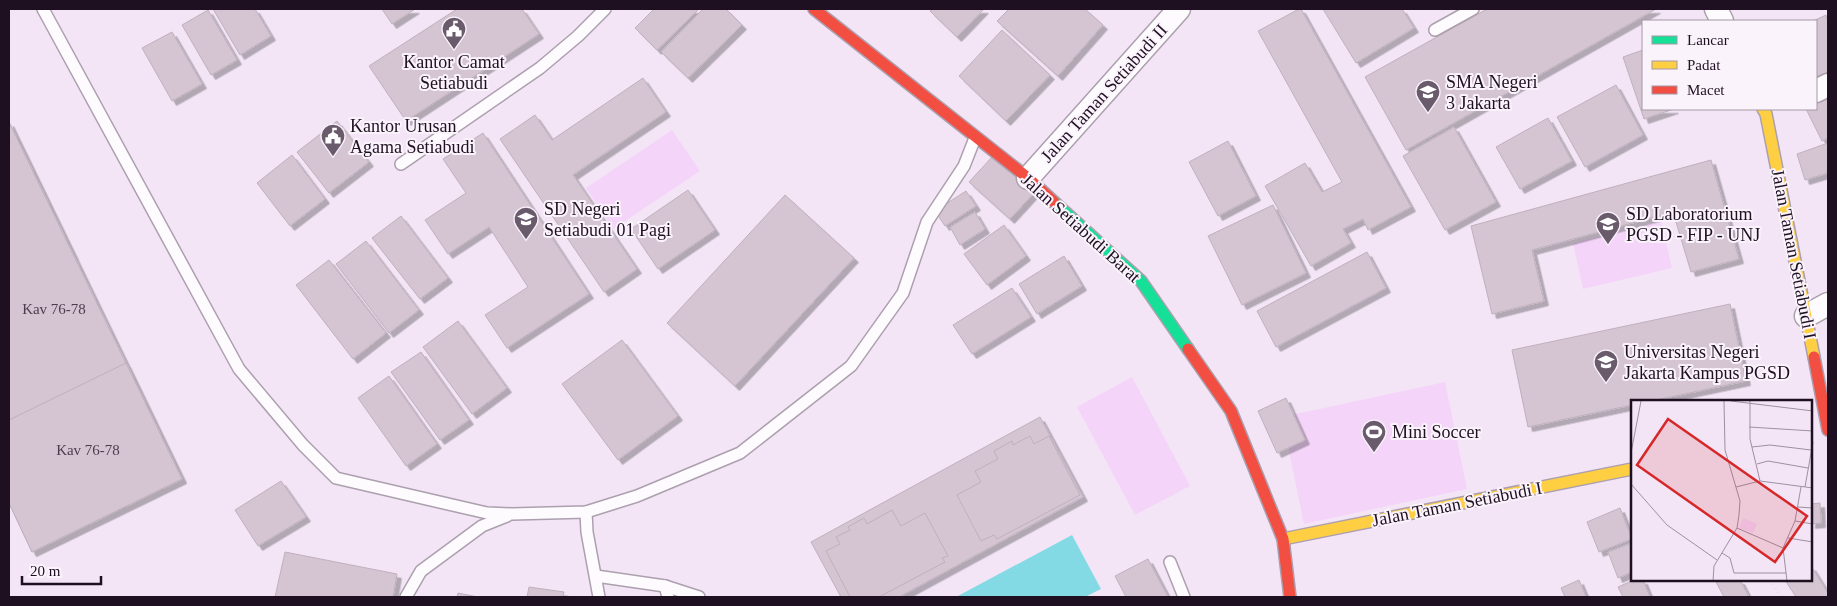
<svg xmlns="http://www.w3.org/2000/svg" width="1837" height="606" viewBox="0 0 1837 606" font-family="Georgia,serif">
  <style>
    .green { fill: #f4d5f9 }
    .water { fill: #83dae5 }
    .building { fill: #d5c5d2; stroke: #c0b0bd; filter: url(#shadow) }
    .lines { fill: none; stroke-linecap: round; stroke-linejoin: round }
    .lane-casing { stroke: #ac9fae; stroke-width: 14 }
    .street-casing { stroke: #ac9fae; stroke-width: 25 }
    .fast-casing { stroke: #ac9fae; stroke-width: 14 }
    .slow-casing { stroke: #ac9fae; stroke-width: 14 }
    .jam-casing { stroke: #ac9fae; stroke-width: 14 }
    .path { stroke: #e2dde3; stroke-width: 3; stroke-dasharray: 1 4; stroke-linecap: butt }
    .lane { stroke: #fdfbfe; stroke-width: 11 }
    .street { stroke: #fdfbfe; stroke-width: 22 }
    .fast { stroke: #16e098; stroke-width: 11 }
    .slow { stroke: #ffcf43; stroke-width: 11 }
    .jam { stroke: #f24e42; stroke-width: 11 }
    .labels { text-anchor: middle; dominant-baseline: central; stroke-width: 4; stroke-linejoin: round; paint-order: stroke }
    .number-label { font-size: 15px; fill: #4c3d4d }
    .poi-label { font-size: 18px; fill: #1e1021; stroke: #fbf3fc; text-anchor: start }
    .street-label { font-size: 18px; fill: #1e1021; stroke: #fbf3fc }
    .inset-road { fill: none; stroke: #9e90a1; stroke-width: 1 }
    .view { fill: #d62828; fill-opacity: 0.15; stroke: #d62828; stroke-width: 2.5 }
    .inset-edge { fill: none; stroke: #1e1021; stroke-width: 2.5 }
  </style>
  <defs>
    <filter id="shadow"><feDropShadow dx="4.5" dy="4.5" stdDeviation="0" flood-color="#0004"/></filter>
  </defs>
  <rect width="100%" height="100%" fill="#f3e5f6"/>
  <g class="green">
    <polygon points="672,130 700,171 613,229 586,188"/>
    <polygon points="1661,221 1672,268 1583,289 1573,243"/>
    <polygon points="1132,377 1190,486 1135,515 1077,407"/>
    <polygon points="1445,382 1467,489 1304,524 1282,417"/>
  </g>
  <polygon class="water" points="1072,535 1101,589 1085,597 956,597"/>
  <g class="building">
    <polygon points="213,9 255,9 271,36 240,55"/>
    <polygon points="382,9 415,9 392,24"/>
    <polygon points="457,9 522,9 539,34 406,121 369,66"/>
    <polygon points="654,9 699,9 657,50 635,28"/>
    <polygon points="703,9 726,9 742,25 688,78 661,52"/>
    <polygon points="933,9 984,9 957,37 930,11"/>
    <polygon points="1009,9 1085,9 1103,25 1058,76 997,21"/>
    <polygon points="1299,9 1301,9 1411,207 1368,230 1363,219 1343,229 1351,243 1311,266 1265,186 1305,163 1322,192 1342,182 1258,31"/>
    <polygon points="1323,9 1402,9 1414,28 1356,63"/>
    <polygon points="1487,9 1656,9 1406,150 1365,77"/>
    <polygon points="208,10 237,60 211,75 182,25"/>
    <polygon points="1826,15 1828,21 1828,72 1816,77 1816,21 1813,21"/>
    <polygon points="1002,30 1050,75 1006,121 959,76"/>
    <polygon points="172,32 202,84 172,101 142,48"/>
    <polygon points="1643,50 1643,109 1674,109 1644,119 1623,57"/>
    <polygon points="643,78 666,112 573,175 637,269 604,292 500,139 535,115 552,140"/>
    <polygon points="1616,85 1643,135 1585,167 1557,117"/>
    <polygon points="1828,90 1828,138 1822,141 1806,109 1816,109 1816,96"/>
    <polygon points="1548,118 1572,161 1520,189 1496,147"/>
    <polygon points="337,121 369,162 329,193 297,152"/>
    <polygon points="9,122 74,256 9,287"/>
    <polygon points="9,122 182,479 32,552 9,503"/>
    <polygon points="1454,127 1496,202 1445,230 1403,156"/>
    <polygon points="483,133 589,294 507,348 485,315 528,287 489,227 448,254 425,220 466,193 443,159"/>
    <polygon points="1228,141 1256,196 1218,216 1189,162"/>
    <polygon points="1828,143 1828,173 1805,180 1797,154"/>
    <polygon points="292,155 325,199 290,226 257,183"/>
    <polygon points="993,156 1034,193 1010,219 969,182"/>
    <polygon points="1711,160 1739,259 1691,272 1673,212 1532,250 1544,301 1492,314 1471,226"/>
    <polygon points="688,190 715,230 658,269 631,229"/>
    <polygon points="966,191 976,206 945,226 935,211"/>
    <polygon points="785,195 854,258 735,386 667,323"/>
    <polygon points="1273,205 1306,273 1242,305 1208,236"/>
    <polygon points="975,212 985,229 960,245 950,227"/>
    <polygon points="401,216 448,278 420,299 372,238"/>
    <polygon points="1004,225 1026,256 987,285 964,254"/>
    <polygon points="366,241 419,310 389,333 336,264"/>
    <polygon points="1367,252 1386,288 1276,347 1257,311"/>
    <polygon points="1064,256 1082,286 1037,314 1019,284"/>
    <polygon points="329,260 386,333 353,359 296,285"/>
    <polygon points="1012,288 1031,317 972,354 953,325"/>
    <polygon points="1730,304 1746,381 1651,401 1632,401 1632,405 1528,427 1512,350"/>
    <polygon points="458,321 507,388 472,414 423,347"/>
    <polygon points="622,340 678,416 618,460 562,384"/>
    <polygon points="421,352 469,420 440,440 391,372"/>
    <polygon points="126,363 182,479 32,552 9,503 9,420"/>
    <polygon points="389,376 437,444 406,466 358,398"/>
    <polygon points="1286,398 1305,440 1277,453 1258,411"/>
    <polygon points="1040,417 1083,497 899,597 841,597 811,542"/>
    <polygon points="1030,436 1034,444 1049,436 1080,495 997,539 994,535 981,541 957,495 981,482 975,471 998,459 994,451 1012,441 1013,445"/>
    <polygon points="281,481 306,517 258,546 235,510"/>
    <polygon points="1820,503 1821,523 1811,524 1811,504"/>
    <polygon points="1620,508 1632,539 1599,552 1587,522"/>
    <polygon points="892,510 901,526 925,513 948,556 942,558 945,562 879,597 850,597 826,551 840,544 836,537 850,530 848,527 864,518 867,524"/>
    <polygon points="1632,543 1632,572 1618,578 1608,552"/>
    <polygon points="285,552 397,574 393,597 275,597"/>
    <polygon points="1148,559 1168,597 1126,597 1115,576"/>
    <polygon points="1811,566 1828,593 1828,597 1796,597 1785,580 1811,580"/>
    <polygon points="1579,580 1586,597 1565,597 1561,588"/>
    <polygon points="1634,580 1643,580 1650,597 1623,597 1618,587"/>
    <polygon points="1715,580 1740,580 1749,597 1724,597"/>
    <polygon points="529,587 564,592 563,597 527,597"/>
    <polygon points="458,593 478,597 457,597"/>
  </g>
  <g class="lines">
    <defs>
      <g id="lane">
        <polyline points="43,9 239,369 303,445 336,478 487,513 512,514 586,512 637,496 740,453 851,366 903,293 927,222 964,166 975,138"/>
        <polyline points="1435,30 1473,9"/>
        <polyline points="401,164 540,68 578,36 605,9"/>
        <polyline points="586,512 587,532 599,597"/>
        <polyline points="1170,562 1184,597"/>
        <polyline points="596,576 665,586 668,597"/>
        <polyline points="665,586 699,597"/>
        <polyline points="406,597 421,571 482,526 507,516"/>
      </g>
      <g id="street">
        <polyline points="1716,9 1722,21"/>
        <polyline points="1816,91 1828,85"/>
        <polyline points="1028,178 1179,9"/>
        <polyline points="1806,316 1828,304"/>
      </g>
      <polyline id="fast" points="1054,202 1141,281 1188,349"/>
      <g id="slow">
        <polyline points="1763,109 1766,114 1814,357"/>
        <polyline points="1283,539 1632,469"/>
      </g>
      <g id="jam">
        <polyline points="814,9 1028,178 1054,202"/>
        <polyline points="1188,349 1231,411 1283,539 1290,597"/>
        <polyline points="1814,357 1828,430"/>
      </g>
    </defs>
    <use href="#lane" class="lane-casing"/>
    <use href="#street" class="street-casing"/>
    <use href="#fast" class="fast-casing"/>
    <use href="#slow" class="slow-casing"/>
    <use href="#jam" class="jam-casing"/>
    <polyline class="path" points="1769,580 1782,597"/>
    <use href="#lane" class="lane"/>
    <use href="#street" class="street"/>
    <use href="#fast" class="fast"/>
    <use href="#slow" class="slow"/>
    <use href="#jam" class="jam"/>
  </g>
  <defs>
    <symbol id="civic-pin" viewBox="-11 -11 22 30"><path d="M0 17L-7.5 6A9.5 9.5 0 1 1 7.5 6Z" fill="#695b6c" stroke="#fbf3fc"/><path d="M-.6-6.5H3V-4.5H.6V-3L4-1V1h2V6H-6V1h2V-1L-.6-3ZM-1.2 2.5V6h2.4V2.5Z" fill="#fff"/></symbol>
    <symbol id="school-pin" viewBox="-11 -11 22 30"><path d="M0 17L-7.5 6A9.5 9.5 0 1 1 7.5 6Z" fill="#695b6c" stroke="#fbf3fc"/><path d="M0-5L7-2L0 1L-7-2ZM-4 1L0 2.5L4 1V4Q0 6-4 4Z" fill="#fff"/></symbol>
    <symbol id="university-pin" viewBox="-11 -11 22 30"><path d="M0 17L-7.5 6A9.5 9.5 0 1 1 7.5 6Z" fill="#695b6c" stroke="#fbf3fc"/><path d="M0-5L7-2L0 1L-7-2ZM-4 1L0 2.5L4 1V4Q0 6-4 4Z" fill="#fff"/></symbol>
    <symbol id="stadium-pin" viewBox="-11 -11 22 30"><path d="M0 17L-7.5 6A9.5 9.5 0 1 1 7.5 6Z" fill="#695b6c" stroke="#fbf3fc"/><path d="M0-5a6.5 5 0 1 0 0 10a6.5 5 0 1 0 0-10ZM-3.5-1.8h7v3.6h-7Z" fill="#fff"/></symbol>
  </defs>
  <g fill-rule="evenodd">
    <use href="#civic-pin" x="440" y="15" width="28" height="38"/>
    <use href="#school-pin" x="1414" y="78" width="28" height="38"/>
    <use href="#civic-pin" x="319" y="122" width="28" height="38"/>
    <use href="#school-pin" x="512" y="205" width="28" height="38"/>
    <use href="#school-pin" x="1594" y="210" width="28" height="38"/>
    <use href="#university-pin" x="1592" y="348" width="28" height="38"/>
    <use href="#stadium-pin" x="1360" y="418" width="28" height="38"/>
  </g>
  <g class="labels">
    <g class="number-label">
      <text x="54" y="309">Kav 76-78</text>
      <text x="88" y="450">Kav 76-78</text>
    </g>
    <g class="poi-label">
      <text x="454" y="62" text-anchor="middle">Kantor Camat<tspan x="454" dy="21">Setiabudi</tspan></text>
      <text x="1446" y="82">SMA Negeri<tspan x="1446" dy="21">3 Jakarta</tspan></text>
      <text x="350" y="126">Kantor Urusan<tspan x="350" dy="21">Agama Setiabudi</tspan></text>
      <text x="544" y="209">SD Negeri<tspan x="544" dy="21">Setiabudi 01 Pagi</tspan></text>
      <text x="1626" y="214">SD Laboratorium<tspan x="1626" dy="21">PGSD - FIP - UNJ</tspan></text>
      <text x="1624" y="352">Universitas Negeri<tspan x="1624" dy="21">Jakarta Kampus PGSD</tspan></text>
      <text x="1392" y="432">Mini Soccer</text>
    </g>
    <g class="street-label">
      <text transform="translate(1104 93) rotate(-48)">Jalan Taman Setiabudi II</text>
      <text transform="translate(1081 228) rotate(42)">Jalan Setiabudi Barat</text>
      <text transform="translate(1794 254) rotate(79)">Jalan Taman Setiabudi I</text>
      <text transform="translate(1457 504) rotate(-11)">Jalan Taman Setiabudi I</text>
    </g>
  </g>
  <g transform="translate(1631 400)">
    <rect width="181" height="181" fill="#f3e5f6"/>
    <path d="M112 118 126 124 122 133 108 128Z" fill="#f4d5f9"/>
    <path class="inset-road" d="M100 1 182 11M119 1V39L129 81M118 27 182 31M121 47 139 45 180 50M0 53 10 1M126 64 137 61 177 68M0 84 36 125 86 160M105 87 129 81 182 88M174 87 182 42M167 107 182 108M164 121 182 124M106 128 152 148M157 138 182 142M91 153 99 158 103 173H155M82 181 83 166 106 128 108 115 109 101 94 50 93 1M156 181 152 148 164 121 170 87"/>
    <path class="view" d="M37 19 176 116 144 162 6 65Z"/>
    <rect width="181" height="181" class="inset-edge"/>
  </g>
  <rect width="1837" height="606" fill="none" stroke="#1e1021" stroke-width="20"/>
  <rect x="1642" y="20" width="175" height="90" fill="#fbf3fc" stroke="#a398a4"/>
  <rect x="1652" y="36" width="25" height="8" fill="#16e098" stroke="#a398a4"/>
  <text x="1687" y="45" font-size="15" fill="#1e1021">Lancar</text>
  <rect x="1652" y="61" width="25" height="8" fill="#ffcf43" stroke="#a398a4"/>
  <text x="1687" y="70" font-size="15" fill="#1e1021">Padat</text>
  <rect x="1652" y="86" width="25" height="8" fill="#f24e42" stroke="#a398a4"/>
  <text x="1687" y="95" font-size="15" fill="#1e1021">Macet</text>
  <path d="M22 576v8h79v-8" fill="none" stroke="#1e1021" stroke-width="2.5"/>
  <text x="30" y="576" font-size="15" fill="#1e1021" stroke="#fbf3fc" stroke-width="4" paint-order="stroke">20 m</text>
</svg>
